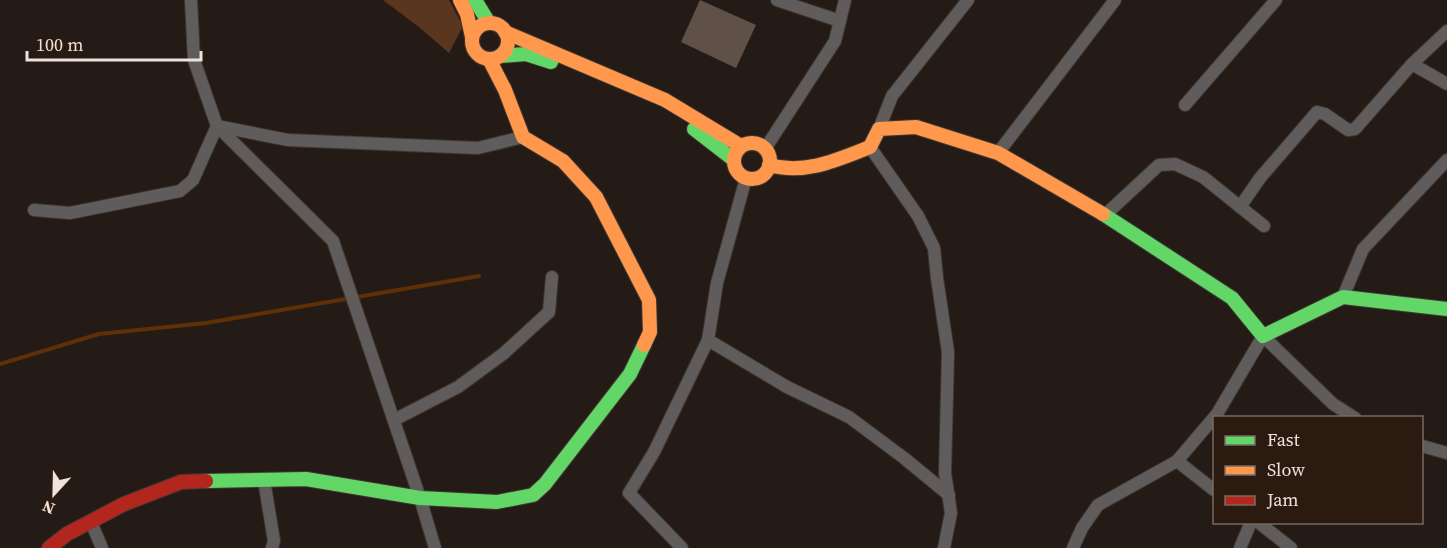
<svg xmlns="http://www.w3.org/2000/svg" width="1447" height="548" viewBox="0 0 1447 548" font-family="'Source Serif 4',serif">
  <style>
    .green { fill: #5a361e }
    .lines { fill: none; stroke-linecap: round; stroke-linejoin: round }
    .stream { stroke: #5f2f07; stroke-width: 4 }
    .building { fill: #605148 }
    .street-casing { stroke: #3f3832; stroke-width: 14 }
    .fast-casing { stroke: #3f3832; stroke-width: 16 }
    .slow-casing { stroke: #3f3832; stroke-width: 16 }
    .jam-casing { stroke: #3f3832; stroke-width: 16 }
    .street { stroke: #605c5b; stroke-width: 12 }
    .fast { stroke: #63d668; stroke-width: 14 }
    .slow { stroke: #ff974d; stroke-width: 14 }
    .jam { stroke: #b3261e; stroke-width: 14 }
  </style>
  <rect width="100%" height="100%" fill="#241b16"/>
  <polygon class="green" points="383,0 449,0 463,26 449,53 419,27"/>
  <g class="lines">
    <polyline class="stream" points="0,364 99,334 206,323 479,276"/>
  </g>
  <polygon class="building" points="700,0 756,25 736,68 681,42"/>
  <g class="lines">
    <defs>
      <g id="street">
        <polyline points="191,0 194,60 217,126 333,241 420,498 435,548"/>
        <polyline points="777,0 840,21"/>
        <polyline points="1447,31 1412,64 1447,84"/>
        <polyline points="1185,105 1276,0"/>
        <polyline points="879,129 892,96 968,0"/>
        <polyline points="870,147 918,216 934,248 937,278 948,352 945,473 951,513 944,548"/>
        <polyline points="765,149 835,41 845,0"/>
        <polyline points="998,153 1115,0"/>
        <polyline points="1240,207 1260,178 1317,112 1325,114 1348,130 1355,129 1412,64"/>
        <polyline points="34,210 70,213 180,191 193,180 217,126 288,140 478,148 523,137"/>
        <polyline points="1105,215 1159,165 1175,164 1203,177 1264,226"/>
        <polyline points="1343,297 1363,249 1447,160"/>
        <polyline points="708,340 787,387 849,417 904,458 949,495"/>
        <polyline points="394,420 458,387 503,354 549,312 552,277"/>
        <polyline points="1422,446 1447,453"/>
        <polyline points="1177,461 1214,490"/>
        <polyline points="264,480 274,541 272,548"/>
        <polyline points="91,522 102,548"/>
        <polyline points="1258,522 1291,548"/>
        <polyline points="682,548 629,493 654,452 708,340 717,283 746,178"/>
        <polyline points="1073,548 1082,528 1098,505 1177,461 1217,414 1263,336 1333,404 1355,418"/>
        <polyline points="1240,548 1251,522"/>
      </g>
      <g id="fast">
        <polyline points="475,0 489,23"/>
        <polyline points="500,56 526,54 551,62"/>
        <polyline points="694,129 734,160"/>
        <polyline points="1103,214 1232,298 1263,336 1343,297 1447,309"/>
        <polyline points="206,481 306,479 420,498 497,502 533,495 545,484 630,374 644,345"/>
      </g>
      <g id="slow">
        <polyline points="460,0 467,14 472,37"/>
        <circle cx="490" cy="41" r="18"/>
        <polyline points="505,32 665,100 741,146"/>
        <polyline points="489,59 505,90 523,137 563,161 596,197 649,300 650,332 644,345"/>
        <circle cx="752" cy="161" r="18"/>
        <path d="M769 165C805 175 837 160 870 147L879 129 916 127 998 153 1103 214"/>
      </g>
      <polyline id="jam" points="49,548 67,534 124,504 181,482 206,481"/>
    </defs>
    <use href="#street" class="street-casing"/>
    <use href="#fast" class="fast-casing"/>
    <use href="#slow" class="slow-casing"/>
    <use href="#jam" class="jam-casing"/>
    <use href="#street" class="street"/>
    <use href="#fast" class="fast"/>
    <use href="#slow" class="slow"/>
    <use href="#jam" class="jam"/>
  </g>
  <rect x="1213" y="416" width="210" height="108" fill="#2a1a10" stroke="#786a61" stroke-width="1.5"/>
  <rect x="1225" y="436" width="30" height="9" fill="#63d668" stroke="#786a61" stroke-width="1.5"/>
  <text x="1267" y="446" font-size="18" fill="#eee2db">Fast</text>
  <rect x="1225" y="466" width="30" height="9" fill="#ff974d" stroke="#786a61" stroke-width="1.5"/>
  <text x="1267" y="476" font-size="18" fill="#eee2db">Slow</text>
  <rect x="1225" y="496" width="30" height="9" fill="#b3261e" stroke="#786a61" stroke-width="1.5"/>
  <text x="1267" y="506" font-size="18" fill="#eee2db">Jam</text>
  <g transform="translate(54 494) rotate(202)" stroke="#2a1a10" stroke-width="4.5" paint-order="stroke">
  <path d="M0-4.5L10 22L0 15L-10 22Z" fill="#eee2db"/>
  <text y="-9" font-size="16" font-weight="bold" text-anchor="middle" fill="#eee2db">N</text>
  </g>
  <path d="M27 51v9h174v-9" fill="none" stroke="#eee2db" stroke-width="3"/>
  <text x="36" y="51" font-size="18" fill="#eee2db" stroke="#2a1a10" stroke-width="4.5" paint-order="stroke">100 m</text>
</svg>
